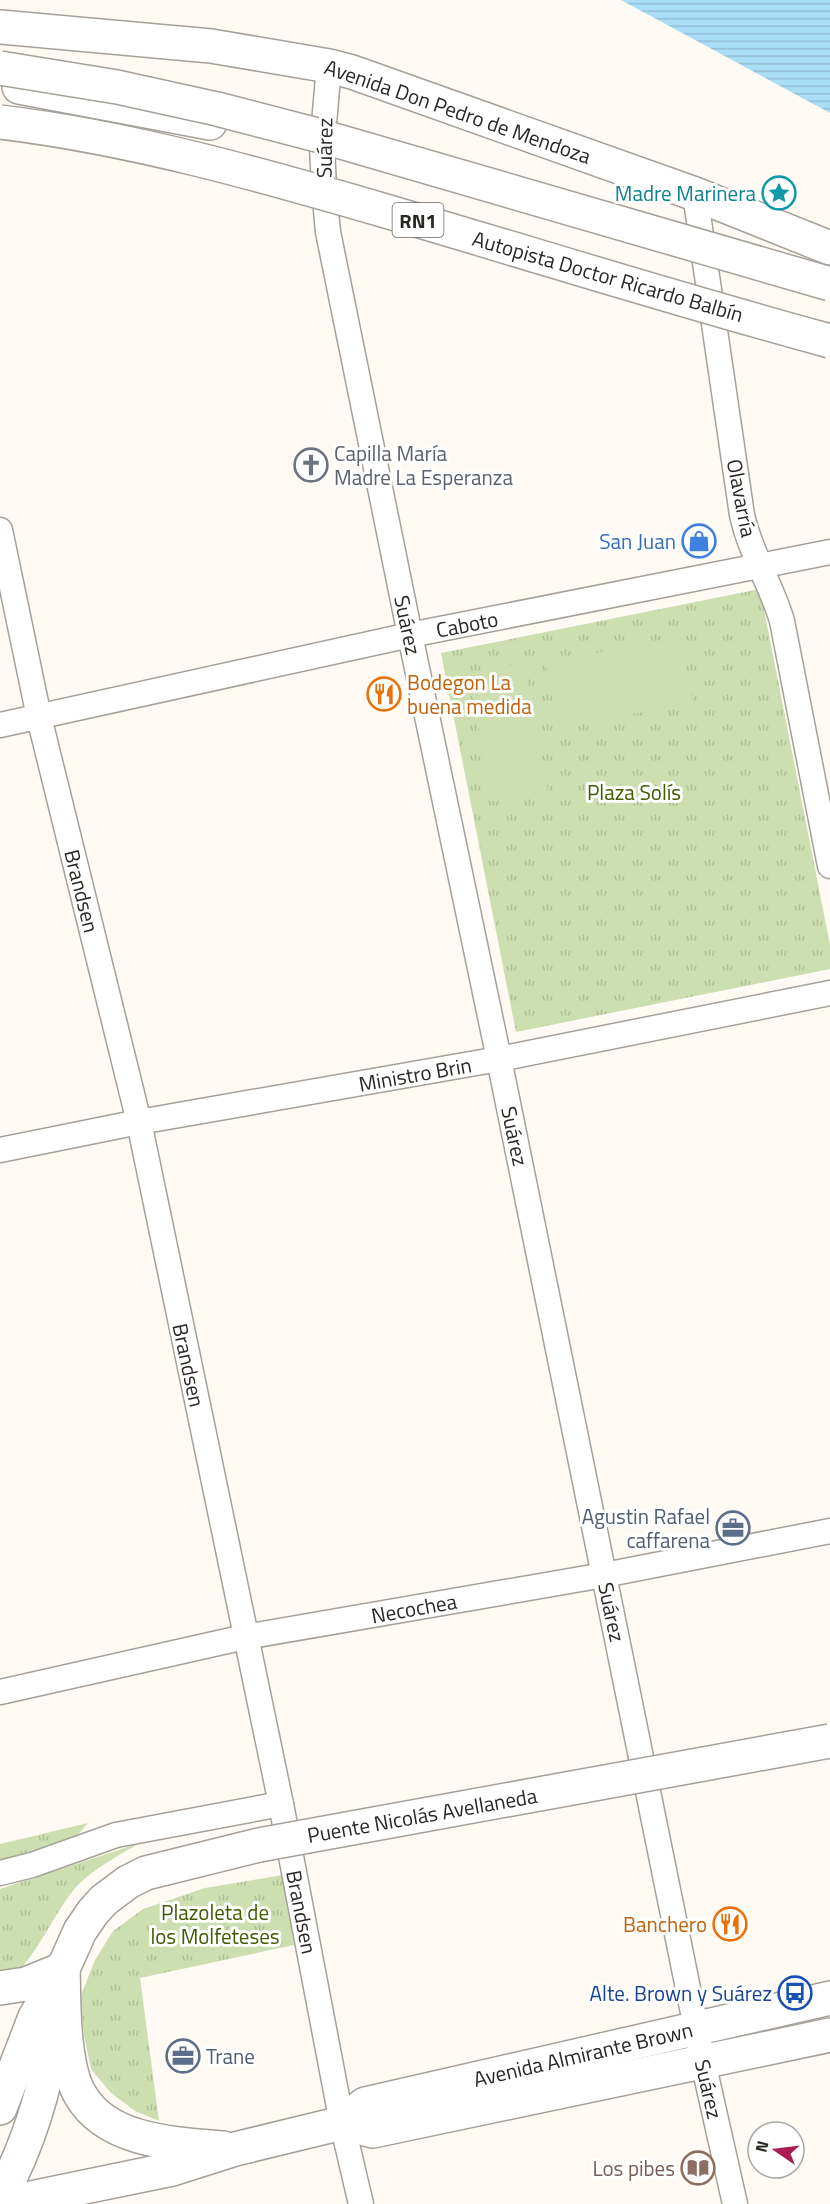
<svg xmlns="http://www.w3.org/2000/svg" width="830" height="2204" viewBox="0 0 830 2204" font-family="'Titillium Web',sans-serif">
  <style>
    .park { fill: url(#park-tufts) }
    .pitch { fill: #cddeb0 }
    .water { fill: url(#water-rules) }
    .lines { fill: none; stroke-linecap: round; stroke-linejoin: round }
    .minor-casing { stroke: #a5a199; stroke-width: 27 }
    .secondary-casing { stroke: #a5a199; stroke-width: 36 }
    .minor { stroke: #fff; stroke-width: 24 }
    .secondary { stroke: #fff; stroke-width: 33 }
    .secondary-bridge-casing { stroke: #a5a199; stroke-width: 36; stroke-linecap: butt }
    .motorway-bridge-casing { stroke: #a5a199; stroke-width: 36; stroke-linecap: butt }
    .secondary-bridge { stroke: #fff; stroke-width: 33 }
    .motorway-bridge { stroke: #fff; stroke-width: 33 }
    .labels { text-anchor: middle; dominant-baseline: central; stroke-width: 6; stroke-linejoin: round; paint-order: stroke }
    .shield { fill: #fff; stroke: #6a6866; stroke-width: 1.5 }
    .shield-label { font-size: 20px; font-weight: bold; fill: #2a2825 }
    .street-label { font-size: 21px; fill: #2a2825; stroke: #fff }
    .culture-label { font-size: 21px; fill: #0d838f; stroke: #fff; text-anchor: end }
    .worship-label { font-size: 21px; fill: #5b616d; stroke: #fff; text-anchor: start }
    .shop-label { font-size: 21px; fill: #366cbe; stroke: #fff; text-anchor: end }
    .food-label { font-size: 21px; fill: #c56008; stroke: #fff; text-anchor: start }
    .park-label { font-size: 21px; fill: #445a00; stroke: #fff }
    .service-label { font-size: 21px; fill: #4e5e75; stroke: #fff; text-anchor: end }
    .transit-label { font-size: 21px; fill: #164399; stroke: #fff; text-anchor: end }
    .education-label { font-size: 21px; fill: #785e54; stroke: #fff; text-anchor: end }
  </style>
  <defs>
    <pattern id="park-tufts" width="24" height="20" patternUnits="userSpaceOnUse" patternTransform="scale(1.5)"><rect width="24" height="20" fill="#cddeb0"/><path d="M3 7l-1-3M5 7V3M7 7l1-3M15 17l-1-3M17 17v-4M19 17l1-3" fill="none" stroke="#b0be97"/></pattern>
    <pattern id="water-rules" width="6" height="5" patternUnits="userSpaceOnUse" patternTransform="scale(1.5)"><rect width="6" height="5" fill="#aadef6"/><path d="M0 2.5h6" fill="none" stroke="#92bed3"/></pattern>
  </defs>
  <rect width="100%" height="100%" fill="#fffbf4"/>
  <g class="park">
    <polygon points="760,589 830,945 830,969 516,1032 441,653"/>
    <polygon points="88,1823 76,1837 0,1861 0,1844"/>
    <path d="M140 1843C119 1855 97 1867 79 1884 58 1904 34 1963 14 1973 10 1975 4 1975 0 1975V1889Z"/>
    <polygon points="283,1875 294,1945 140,1978 159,2121 135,2111 110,2092 91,2069 84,2035 80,1998 95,1960 113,1931 143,1909 205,1888"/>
  </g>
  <g class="pitch">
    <polygon points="681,637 693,703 558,728 546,662"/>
    <polygon points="523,663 548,790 493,801 468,674"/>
  </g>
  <polygon class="water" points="621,0 830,0 830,113"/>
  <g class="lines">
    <defs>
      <g id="minor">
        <polyline points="329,66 322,147 324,188 328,232 410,635 499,1059 703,2062 735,2204"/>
        <path d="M695 194 742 515C750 552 771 584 782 621L830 866"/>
        <polyline points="0,530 39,717 139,1122 281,1804 342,2123 361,2204"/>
        <polyline points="0,725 410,635 830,552"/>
        <polyline points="0,1150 139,1122 499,1059 830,993"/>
        <polyline points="0,1692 245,1637 604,1575 830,1531"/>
        <polyline points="0,1873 32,1865 116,1835 281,1804"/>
      </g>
      <g id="secondary">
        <polyline points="0,27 211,46 329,66 352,72 695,194 830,248"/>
        <polyline points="19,87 210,123"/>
        <path d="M63 1969C64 1995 63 2022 67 2048 69 2064 72 2082 81 2096 108 2142 176 2144 223 2148"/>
        <polyline points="0,1988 26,1984 63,1969"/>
        <polyline points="0,2108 35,2017 63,1969 80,1931 93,1912 104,1900 128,1882 146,1873 259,1845"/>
        <polyline points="342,2123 373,2131 830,2035"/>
        <path d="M0 2198C29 2144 47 2085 55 2024"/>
        <polyline points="2,2204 172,2169 235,2149 342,2123 365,2104 830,1998"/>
      </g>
    </defs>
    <use href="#minor" class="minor-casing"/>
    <use href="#secondary" class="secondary-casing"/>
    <use href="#minor" class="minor"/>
    <use href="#secondary" class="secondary"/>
    <defs>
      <polyline id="secondary-bridge" points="259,1845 830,1741"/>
      <g id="motorway-bridge">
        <polyline points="0,68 117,87 217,109 317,135 830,284"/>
        <path d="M0 122C133 138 262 175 389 212 536 255 682 301 830 341"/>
      </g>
    </defs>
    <use href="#secondary-bridge" class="secondary-bridge-casing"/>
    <use href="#motorway-bridge" class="motorway-bridge-casing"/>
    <use href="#secondary-bridge" class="secondary-bridge"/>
    <use href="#motorway-bridge" class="motorway-bridge"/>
  </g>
  <defs>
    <symbol id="sight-ring" viewBox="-11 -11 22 22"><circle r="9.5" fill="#fff" stroke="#0f9aa8" stroke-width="1.5"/><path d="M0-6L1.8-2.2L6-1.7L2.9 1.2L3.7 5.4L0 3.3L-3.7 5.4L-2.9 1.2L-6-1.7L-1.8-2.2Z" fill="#0f9aa8"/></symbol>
    <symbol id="church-ring" viewBox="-11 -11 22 22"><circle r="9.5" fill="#fff" stroke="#6b7280" stroke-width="1.5"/><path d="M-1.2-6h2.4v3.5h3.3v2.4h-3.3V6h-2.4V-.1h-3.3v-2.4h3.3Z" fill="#6b7280"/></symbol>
    <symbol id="shop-ring" viewBox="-11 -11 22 22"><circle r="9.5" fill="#fff" stroke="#3f7fe0" stroke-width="1.5"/><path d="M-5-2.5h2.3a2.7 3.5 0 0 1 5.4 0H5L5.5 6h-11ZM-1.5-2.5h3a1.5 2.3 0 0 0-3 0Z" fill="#3f7fe0"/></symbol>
    <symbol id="restaurant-ring" viewBox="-11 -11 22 22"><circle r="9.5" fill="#fff" stroke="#e8710a" stroke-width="1.5"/><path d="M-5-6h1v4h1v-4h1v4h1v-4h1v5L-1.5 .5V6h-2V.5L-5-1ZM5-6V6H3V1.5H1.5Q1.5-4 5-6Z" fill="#e8710a"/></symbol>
    <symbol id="office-ring" viewBox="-11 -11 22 22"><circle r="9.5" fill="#fff" stroke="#5c6f8a" stroke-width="1.5"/><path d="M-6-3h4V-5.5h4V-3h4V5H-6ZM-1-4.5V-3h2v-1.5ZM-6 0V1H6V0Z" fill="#5c6f8a"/></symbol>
    <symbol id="bus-ring" viewBox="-11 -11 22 22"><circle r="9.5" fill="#fff" stroke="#1a4fb4" stroke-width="1.5"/><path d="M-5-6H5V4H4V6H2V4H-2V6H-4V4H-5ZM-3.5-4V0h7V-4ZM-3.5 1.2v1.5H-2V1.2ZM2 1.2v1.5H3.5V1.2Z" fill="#1a4fb4"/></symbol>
    <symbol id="library-ring" viewBox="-11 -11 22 22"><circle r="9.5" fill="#fff" stroke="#8d6e63" stroke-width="1.5"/><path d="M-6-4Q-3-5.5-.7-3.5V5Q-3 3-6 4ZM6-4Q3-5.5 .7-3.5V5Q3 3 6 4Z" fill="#8d6e63"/></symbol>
  </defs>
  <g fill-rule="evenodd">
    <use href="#sight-ring" x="760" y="174" width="38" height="38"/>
    <use href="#church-ring" x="292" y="446" width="38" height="38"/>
    <use href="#shop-ring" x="680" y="522" width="38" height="38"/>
    <use href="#restaurant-ring" x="365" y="675" width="38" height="38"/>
    <use href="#office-ring" x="714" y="1509" width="38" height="38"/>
    <use href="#restaurant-ring" x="711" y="1905" width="38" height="38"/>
    <use href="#bus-ring" x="776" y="1974" width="38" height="38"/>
    <use href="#office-ring" x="164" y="2037" width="38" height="38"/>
    <use href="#library-ring" x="679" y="2149" width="38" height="38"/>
  </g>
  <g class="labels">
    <rect class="shield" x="392.5" y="203" width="51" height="34" rx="4.5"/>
    <g class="shield-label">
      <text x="418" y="220">RN1</text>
    </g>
    <g class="street-label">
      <text transform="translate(458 111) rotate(19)">Avenida Don Pedro de Mendoza</text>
      <text transform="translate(324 148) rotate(-89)">Suárez</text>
      <text transform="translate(608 276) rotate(16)">Autopista Doctor Ricardo Balbín</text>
      <text transform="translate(742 498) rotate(79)">Olavarría</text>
      <text transform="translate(467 624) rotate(-11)">Caboto</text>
      <text transform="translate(408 625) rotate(78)">Suárez</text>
      <text transform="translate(82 891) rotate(76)">Brandsen</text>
      <text transform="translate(415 1074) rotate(-10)">Ministro Brin</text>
      <text transform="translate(515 1136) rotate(78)">Suárez</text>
      <text transform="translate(189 1365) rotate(78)">Brandsen</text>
      <text transform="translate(414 1608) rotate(-10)">Necochea</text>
      <text transform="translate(612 1612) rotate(78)">Suárez</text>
      <text transform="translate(422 1815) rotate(-10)">Puente Nicolás Avellaneda</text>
      <text transform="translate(302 1912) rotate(79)">Brandsen</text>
      <text transform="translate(583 2054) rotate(-13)">Avenida Almirante Brown</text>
      <text transform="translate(709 2089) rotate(77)">Suárez</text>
    </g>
    <g class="culture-label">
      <text x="756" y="193">Madre Marinera</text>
    </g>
    <g class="worship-label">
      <text x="334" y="453">Capilla María<tspan x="334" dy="24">Madre La Esperanza</tspan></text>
    </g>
    <g class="shop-label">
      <text x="676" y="541">San Juan</text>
    </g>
    <g class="food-label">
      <text x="407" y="682">Bodegon La<tspan x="407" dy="24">buena medida</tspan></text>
      <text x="707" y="1924" text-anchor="end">Banchero</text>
    </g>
    <g class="park-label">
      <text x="634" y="792">Plaza Solís</text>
      <text x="215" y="1912">Plazoleta de<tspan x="215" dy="24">los Molfeteses</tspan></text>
    </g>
    <g class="service-label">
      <text x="710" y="1516">Agustin Rafael<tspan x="710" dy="24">caffarena</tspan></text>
      <text x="206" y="2056" text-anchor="start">Trane</text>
    </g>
    <g class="transit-label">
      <text x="772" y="1993">Alte. Brown y Suárez</text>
    </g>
    <g class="education-label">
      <text x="675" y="2168">Los pibes</text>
    </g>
  </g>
  <g transform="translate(776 2150) rotate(284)"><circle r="28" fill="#ffffff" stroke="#aaa9a8" stroke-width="1.5"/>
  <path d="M0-4.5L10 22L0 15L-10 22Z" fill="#ac1c54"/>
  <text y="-9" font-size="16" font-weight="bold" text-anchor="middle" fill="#2a2825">N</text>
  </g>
</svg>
